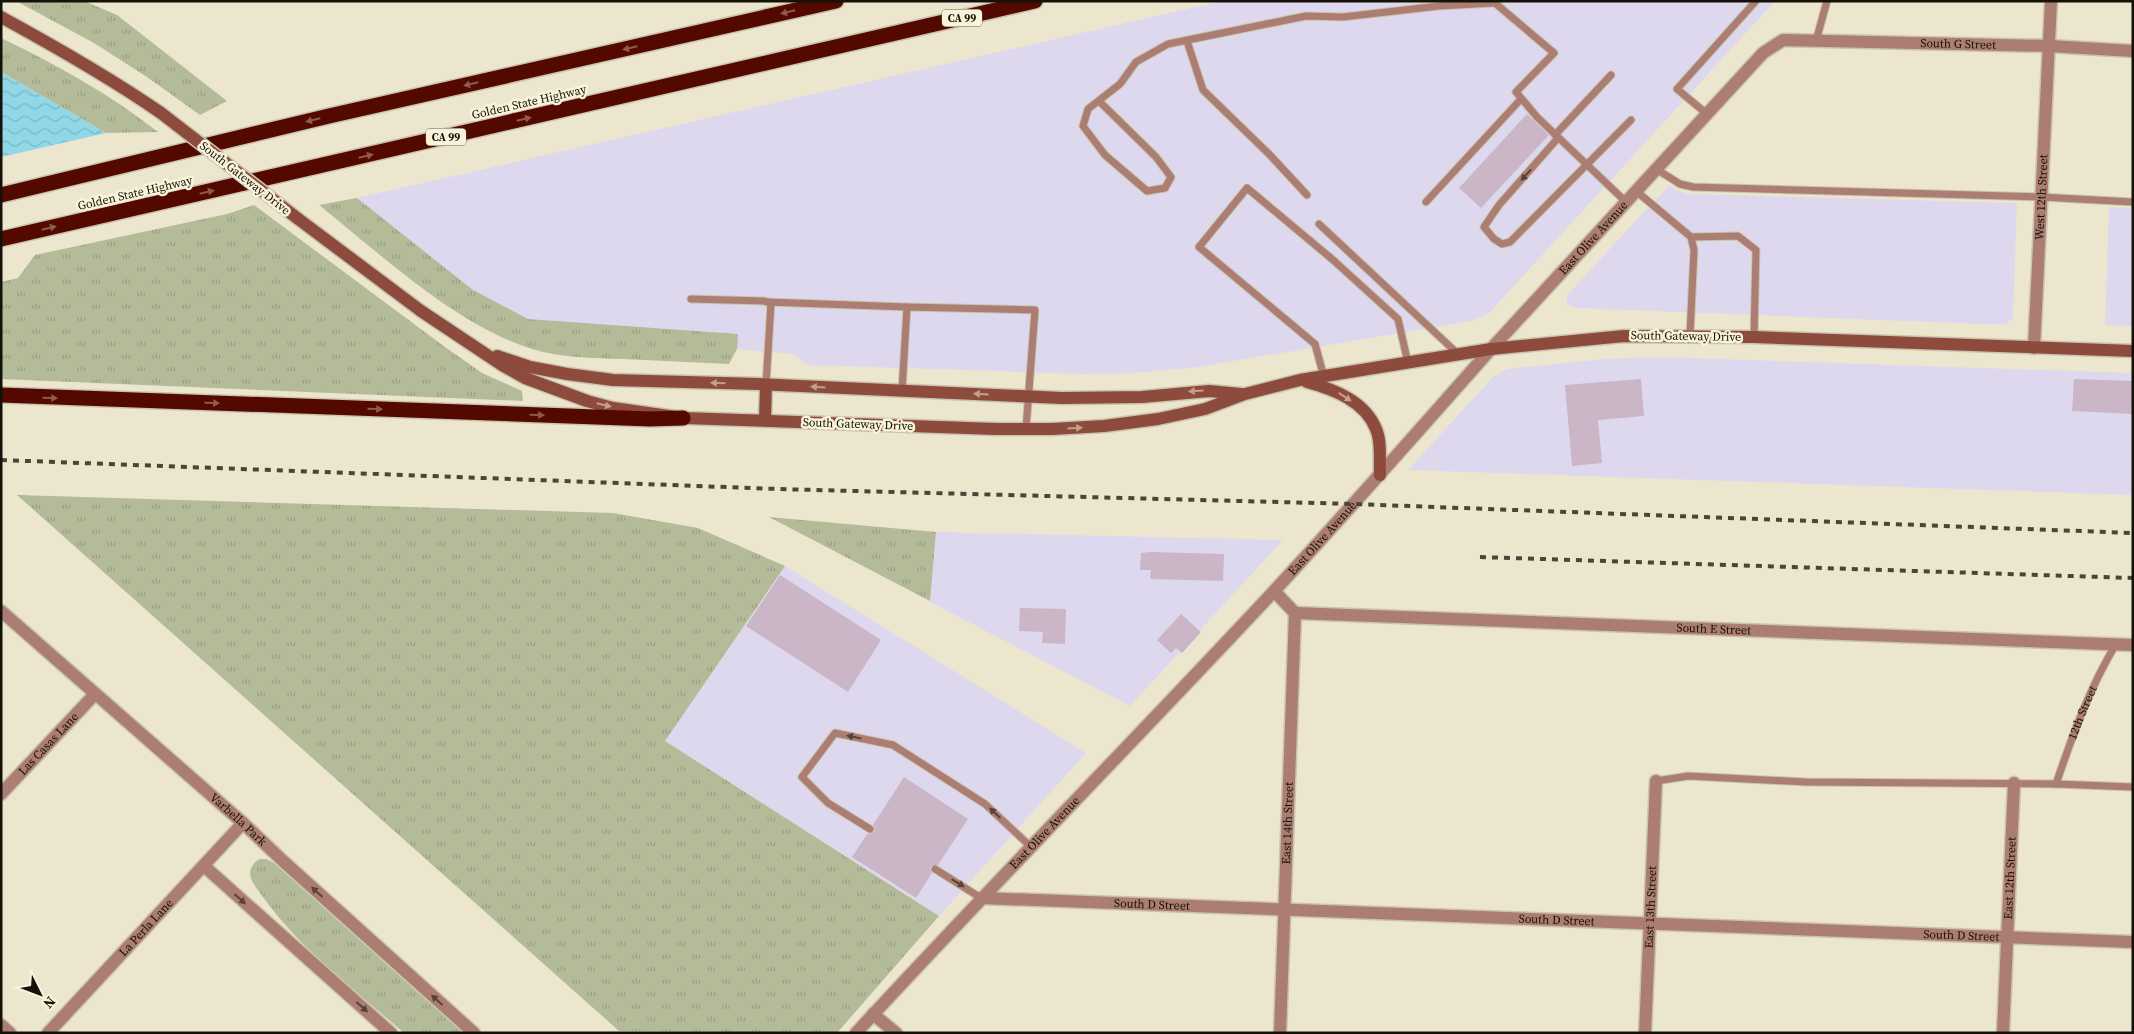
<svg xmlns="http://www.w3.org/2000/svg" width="2134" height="1034" viewBox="0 0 2134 1034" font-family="'Source Serif 4',serif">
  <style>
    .commercial { fill: #ded8ee }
    .grass { fill: url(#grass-tufts) }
    .water { fill: url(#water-waves) }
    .building { fill: #cab6c7 }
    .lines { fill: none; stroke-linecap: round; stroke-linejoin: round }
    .service-casing { stroke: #cac4ae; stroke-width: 9 }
    .minor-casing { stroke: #cac4ae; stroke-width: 15 }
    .tertiary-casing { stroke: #cac4ae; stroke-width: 15 }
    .secondary-casing { stroke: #cac4ae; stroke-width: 15 }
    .motorway-casing { stroke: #cac4ae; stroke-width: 18 }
    .service { stroke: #ac7e73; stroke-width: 7 }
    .minor { stroke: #ac7e73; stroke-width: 12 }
    .tertiary { stroke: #ac7e73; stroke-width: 12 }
    .secondary { stroke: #8c4b3d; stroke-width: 12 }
    .motorway { stroke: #530800; stroke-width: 15 }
    .rail { stroke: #494539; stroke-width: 4; stroke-dasharray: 6 6; stroke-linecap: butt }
    .secondary-bridge-casing { stroke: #cac4ae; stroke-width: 15; stroke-linecap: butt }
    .secondary-bridge { stroke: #8c4b3d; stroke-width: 12 }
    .oneway { fill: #8d5a4d }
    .oneway2 { fill: #584239 }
    .oneway3 { fill: #c39f8c }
    .labels { text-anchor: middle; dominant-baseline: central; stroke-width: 5; stroke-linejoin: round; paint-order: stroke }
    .shield { fill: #faf3db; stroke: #595548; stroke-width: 1 }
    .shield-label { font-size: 11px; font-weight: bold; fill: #141109 }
    .street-label { font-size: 12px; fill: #141109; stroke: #faf3db }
  </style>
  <defs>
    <pattern id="grass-tufts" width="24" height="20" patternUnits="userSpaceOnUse" patternTransform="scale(1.25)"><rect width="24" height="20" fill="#b4bb99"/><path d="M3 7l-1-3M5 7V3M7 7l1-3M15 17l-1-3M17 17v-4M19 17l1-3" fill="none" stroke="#9aa082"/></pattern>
    <pattern id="water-waves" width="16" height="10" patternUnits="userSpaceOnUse" patternTransform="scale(1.25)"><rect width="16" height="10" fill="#90d7e8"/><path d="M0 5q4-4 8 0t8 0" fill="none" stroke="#7bb8c6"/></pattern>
  </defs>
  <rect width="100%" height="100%" fill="#ede6ce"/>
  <g class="commercial">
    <polygon points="1222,1 1775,1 1489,313 1472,321 1198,367 1136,373 1084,374 808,365 792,354 737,349 737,334 532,321 468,288 357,198"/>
    <polygon points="1669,185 1676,190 1688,194 2017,203 2013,318 2005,325 1576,308 1566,304 1568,294"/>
    <polygon points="2109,207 2133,208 2133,326 2105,325"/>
    <polygon points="1658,357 2133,373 2133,495 1408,470 1493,377 1507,369 1604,359"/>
    <polygon points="936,532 1283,540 1130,706 930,602"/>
    <polygon points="785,566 1086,753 939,916 665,741"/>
  </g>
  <g class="grass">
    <polygon points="16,1 84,1 117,15 227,101 200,115 147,77 94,43"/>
    <path d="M1 38C56 64 111 95 158 132L106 133 1 72Z"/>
    <path d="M357 198 473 290 528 319 738 334 737 349 729 364C694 362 658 361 623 359 593 358 561 358 532 349 454 324 383 256 319 205Z"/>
    <polygon points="254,205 445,347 482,373 522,391 523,401 1,379 1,282 18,278 35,255 227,214"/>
    <polygon points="17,495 613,513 698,528 785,566 665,741 939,916 837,1033 619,1031"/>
    <polygon points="769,517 936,532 930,601"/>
    <path d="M260 859H266L274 863 463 1033H404C356 991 300 949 263 897 259 891 253 885 251 878 248 870 253 862 260 859Z"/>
  </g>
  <polygon class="water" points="1,72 106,133 1,157"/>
  <g class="building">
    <polygon points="1527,114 1549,135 1481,208 1459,188"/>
    <polygon points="1641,379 1644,416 1598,420 1602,463 1572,466 1565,385"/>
    <polygon points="2074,379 2133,381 2133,414 2072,411"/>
    <polygon points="1151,552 1224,554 1223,581 1150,579 1151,570 1140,570 1141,553"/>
    <polygon points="780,575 881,640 848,692 746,626"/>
    <polygon points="1020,608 1066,609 1065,644 1042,643 1043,632 1019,631"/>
    <polygon points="1181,614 1201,632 1182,653 1176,648 1171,653 1157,640"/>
    <polygon points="904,777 968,819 938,865 931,866 930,869 932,873 916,898 852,857 867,834 874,832 875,829 873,825"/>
  </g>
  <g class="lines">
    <defs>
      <g id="service">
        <polyline points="1187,41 1203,90 1269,154 1307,195"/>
        <polyline points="1816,41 1827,1"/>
        <polyline points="1099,101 1156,157 1171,177 1165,188 1147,191 1105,155 1083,126 1088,109 1120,84 1136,62 1168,44 1306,16 1343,17 1439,6 1495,3 1554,53 1516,92 1537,117 1626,202"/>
        <polyline points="1707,114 1677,89 1755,2"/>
        <polyline points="1555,135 1611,75"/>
        <polyline points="1558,138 1499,205 1484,227 1494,239 1502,244 1510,242 1631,120"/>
        <polyline points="1656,169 1680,184 1693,187 2041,197 2133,202"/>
        <polyline points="1636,191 1691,237 1694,250 1690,335"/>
        <polyline points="1426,202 1521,99"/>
        <polyline points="1319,224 1458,354"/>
        <polyline points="1691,237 1738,236 1756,250 1754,337"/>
        <polyline points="691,299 764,301 771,303 766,385"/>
        <polyline points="767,302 907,307"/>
        <polyline points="1324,377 1315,344 1199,247 1247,188 1332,259 1398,319 1408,363"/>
        <polyline points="902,391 907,307 1035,310 1026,429"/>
        <polyline points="1656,781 1688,776 1806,782 2056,784 2133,787"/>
        <path id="s1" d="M2056 784C2073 734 2089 689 2116 644"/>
        <polyline points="870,829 828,803 802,777 835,733 893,745 985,804 1030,846"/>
        <polyline points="935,869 981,898"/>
      </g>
      <g id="minor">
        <path id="s2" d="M2034 348 2051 1"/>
        <path id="s3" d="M1491 349 1763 53 1783 40 2049 46 2133 51"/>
        <polyline points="1274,591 1295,613"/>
        <path id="s4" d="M1 611 243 823 283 861 474 1033"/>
        <path id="s5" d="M1295 613 2133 645"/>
        <path id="s6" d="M1 794 95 694"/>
        <polyline points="204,866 391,1033"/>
        <path id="s7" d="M981 898 2133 942"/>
        <polyline points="873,1014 896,1033"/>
        <polyline points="1,1025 10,1033"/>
        <path id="s8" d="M48 1033 243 823"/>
        <path id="s9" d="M1280 1033 1295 613"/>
        <path id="s10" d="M1645 1033 1656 781"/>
        <path id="s11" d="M2003 1033 2014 783"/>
      </g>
      <g id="tertiary">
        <path id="s12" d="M856 1033C994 883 1136 739 1275 590 1348 511 1419 430 1491 349"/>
      </g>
      <g id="secondary">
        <path d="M1 17C56 47 109 77 161 113"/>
        <polyline points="297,218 421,311 502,365 525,378 587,401 613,408 683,418 996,429 1052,429 1104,426 1158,419 1205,409 1245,394 1300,380 1491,349 1624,336 1754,337 2133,351"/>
        <polyline points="497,356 530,367 567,374 613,380 759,384 1062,398 1142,397 1209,391 1241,394"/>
        <path d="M1307 382C1333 389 1365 401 1376 429 1382 442 1379 461 1380 475"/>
        <polyline points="765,420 766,385"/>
      </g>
      <g id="motorway">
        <polyline points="1,195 329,116 836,1"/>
        <polyline points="1,239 1035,1"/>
        <polyline points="1,395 650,419 683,418"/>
      </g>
    </defs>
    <use href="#service" class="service-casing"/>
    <use href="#minor" class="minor-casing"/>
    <use href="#tertiary" class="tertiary-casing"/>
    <use href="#secondary" class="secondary-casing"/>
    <use href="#motorway" class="motorway-casing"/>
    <use href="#service" class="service"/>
    <use href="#minor" class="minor"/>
    <use href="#tertiary" class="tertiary"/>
    <use href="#secondary" class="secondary"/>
    <use href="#motorway" class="motorway"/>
    <g class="rail">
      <polyline points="1,460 778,489 1354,504 2133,533"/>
      <polyline points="1480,557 2133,578"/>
    </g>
    <defs>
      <polyline id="secondary-bridge" points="161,113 297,218"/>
    </defs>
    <use href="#secondary-bridge" class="secondary-bridge-casing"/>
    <use href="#secondary-bridge" class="secondary-bridge"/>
  </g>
  <defs><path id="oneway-solid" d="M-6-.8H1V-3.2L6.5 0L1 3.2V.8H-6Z" transform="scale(1.25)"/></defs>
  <g class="oneway">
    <use href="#oneway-solid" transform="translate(788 12) rotate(167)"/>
    <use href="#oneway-solid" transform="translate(630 48) rotate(167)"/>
    <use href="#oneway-solid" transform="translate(471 84) rotate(167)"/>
    <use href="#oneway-solid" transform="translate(524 119) rotate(-13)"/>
    <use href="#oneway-solid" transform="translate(313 120) rotate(166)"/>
    <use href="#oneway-solid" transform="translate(366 156) rotate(-13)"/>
    <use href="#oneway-solid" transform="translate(207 192) rotate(-13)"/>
    <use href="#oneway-solid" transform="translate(49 228) rotate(-13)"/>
    <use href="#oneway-solid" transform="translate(50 398) rotate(2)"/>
    <use href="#oneway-solid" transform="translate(212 403) rotate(2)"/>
    <use href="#oneway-solid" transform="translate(375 409) rotate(2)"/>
    <use href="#oneway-solid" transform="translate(537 415) rotate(2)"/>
  </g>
  <g class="oneway2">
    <use href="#oneway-solid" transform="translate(1526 175) rotate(132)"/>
    <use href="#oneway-solid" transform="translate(854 737) rotate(-168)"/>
    <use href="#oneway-solid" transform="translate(995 813) rotate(-137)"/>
    <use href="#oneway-solid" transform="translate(958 883) rotate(31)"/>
    <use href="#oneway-solid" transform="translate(317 892) rotate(-138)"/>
    <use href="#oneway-solid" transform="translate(240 899) rotate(42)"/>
    <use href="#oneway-solid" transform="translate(437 1000) rotate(-138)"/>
    <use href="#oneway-solid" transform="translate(362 1007) rotate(42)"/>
  </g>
  <g class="oneway3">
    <use href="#oneway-solid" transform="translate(718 383) rotate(-179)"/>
    <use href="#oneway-solid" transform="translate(818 387) rotate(-177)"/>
    <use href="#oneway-solid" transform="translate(1196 391) rotate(177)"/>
    <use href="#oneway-solid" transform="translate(981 394) rotate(-177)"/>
    <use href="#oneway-solid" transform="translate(1345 397) rotate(34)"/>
    <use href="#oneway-solid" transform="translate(604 405) rotate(13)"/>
    <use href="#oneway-solid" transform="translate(1075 428) rotate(-3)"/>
  </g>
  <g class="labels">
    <g class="shield">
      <rect x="942" y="9.5" width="40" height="17" rx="4"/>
      <rect x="426" y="128.5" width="40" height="17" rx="4"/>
    </g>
    <g class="shield-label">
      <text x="962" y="18">CA 99</text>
      <text x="446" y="137">CA 99</text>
    </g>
    <g class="street-label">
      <text stroke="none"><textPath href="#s3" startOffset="601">South G Street</textPath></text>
      <text transform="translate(529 102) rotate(-13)">Golden State Highway</text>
      <text transform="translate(245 178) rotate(38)">South Gateway Drive</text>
      <text transform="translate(135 193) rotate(-13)">Golden State Highway</text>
      <text stroke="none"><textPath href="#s2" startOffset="151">West 12th Street</textPath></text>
      <text stroke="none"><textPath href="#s3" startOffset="151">East Olive Avenue</textPath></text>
      <text transform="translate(1686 336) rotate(1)">South Gateway Drive</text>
      <text transform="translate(858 424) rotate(2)">South Gateway Drive</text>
      <text stroke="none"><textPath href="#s12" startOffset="680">East Olive Avenue</textPath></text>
      <text stroke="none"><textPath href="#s5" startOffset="419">South E Street</textPath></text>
      <text stroke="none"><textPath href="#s1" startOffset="76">12th Street</textPath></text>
      <text stroke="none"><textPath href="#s6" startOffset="69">Las Casas Lane</textPath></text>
      <text stroke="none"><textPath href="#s4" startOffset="316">Varbella Park</textPath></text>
      <text stroke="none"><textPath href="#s9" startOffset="210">East 14th Street</textPath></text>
      <text stroke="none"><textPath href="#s12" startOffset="275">East Olive Avenue</textPath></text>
      <text stroke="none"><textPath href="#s11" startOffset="155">East 12th Street</textPath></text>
      <text stroke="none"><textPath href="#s7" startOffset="171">South D Street</textPath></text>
      <text stroke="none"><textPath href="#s10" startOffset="126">East 13th Street</textPath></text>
      <text stroke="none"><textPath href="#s7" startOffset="576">South D Street</textPath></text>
      <text stroke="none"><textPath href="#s8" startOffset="144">La Perla Lane</textPath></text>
      <text stroke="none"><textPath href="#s7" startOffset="981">South D Street</textPath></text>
    </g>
  </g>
  <rect width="2134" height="1034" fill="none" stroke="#141109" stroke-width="5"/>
  <g transform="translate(40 994) rotate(132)" stroke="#faf3db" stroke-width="4" paint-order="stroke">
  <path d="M0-4L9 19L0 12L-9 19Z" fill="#141109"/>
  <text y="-8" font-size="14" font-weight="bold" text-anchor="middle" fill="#141109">N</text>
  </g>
</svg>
